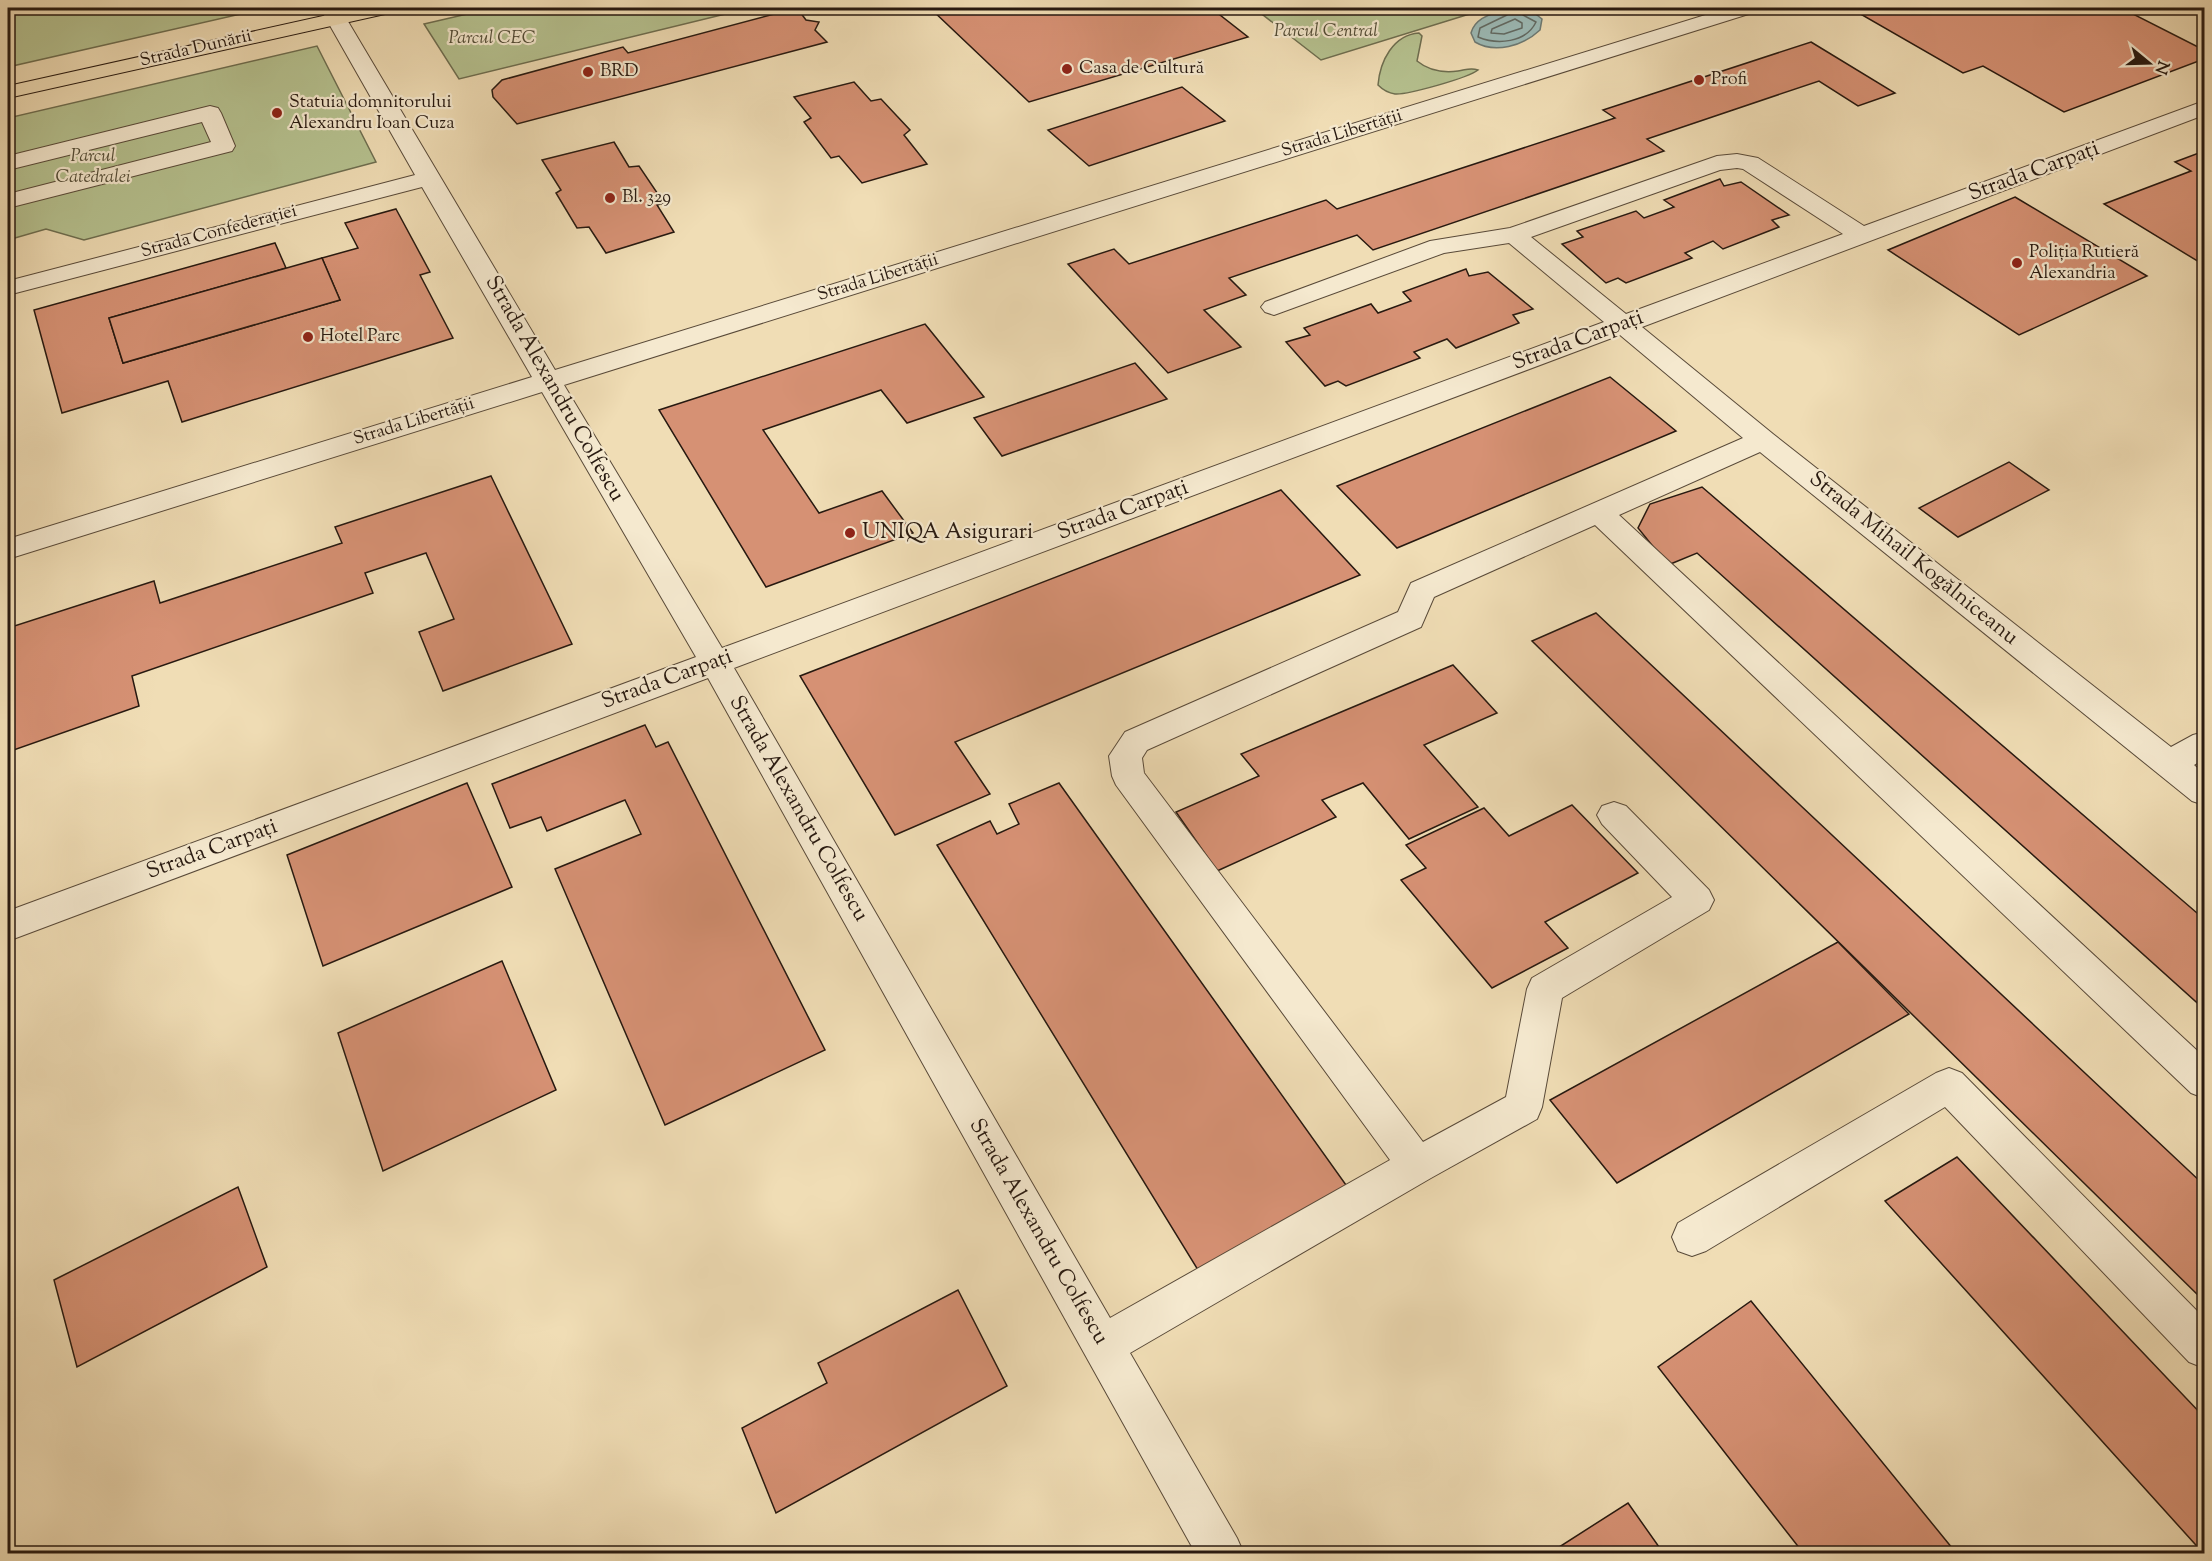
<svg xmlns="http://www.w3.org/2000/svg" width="2212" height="1561" viewBox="0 0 2212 1561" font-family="'Sorts Mill Goudy',serif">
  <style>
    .green { fill: #b6c290; stroke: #6e6e50; stroke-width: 1.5 }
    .water { fill: #9cbab6; stroke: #6d7a74; stroke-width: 1.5 }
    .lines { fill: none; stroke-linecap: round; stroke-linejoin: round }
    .shore { stroke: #626a63; stroke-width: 1.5 }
    .building { fill: #d69174; stroke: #271910; stroke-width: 1.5 }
    .minor-casing { stroke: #594a39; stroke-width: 2 }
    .major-casing { stroke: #271910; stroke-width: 2 }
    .minor { fill: #f5e9cf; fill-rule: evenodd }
    .major { fill: #f0ddb5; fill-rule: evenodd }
    .poi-dot { fill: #8f2418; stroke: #f5e9cf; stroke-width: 2 }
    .labels { text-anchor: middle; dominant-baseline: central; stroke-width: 4.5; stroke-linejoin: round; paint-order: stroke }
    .far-park-label { font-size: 18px; font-style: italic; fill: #524c36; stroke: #f5e9cf }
    .far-street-label { font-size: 18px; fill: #271910; stroke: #f5e9cf }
    .far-poi-label { font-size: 18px; fill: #271910; stroke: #f5e9cf; text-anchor: start }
    .street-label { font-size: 22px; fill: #271910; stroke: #f5e9cf }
    .poi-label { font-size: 22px; fill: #271910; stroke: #f5e9cf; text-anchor: start }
  </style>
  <rect width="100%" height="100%" fill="#f0ddb5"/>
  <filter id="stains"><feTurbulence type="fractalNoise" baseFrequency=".00333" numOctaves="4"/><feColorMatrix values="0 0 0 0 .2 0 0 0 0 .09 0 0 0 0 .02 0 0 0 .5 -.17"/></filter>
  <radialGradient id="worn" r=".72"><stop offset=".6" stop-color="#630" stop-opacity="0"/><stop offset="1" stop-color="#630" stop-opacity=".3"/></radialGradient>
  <g class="green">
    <polygon points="8,8 267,8 8,67"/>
    <polygon points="493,8 750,8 459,79 424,24"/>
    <polygon points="1254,8 1489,8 1321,60"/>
    <path d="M1419 33 1422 36 1417 61C1428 70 1443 73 1458 71 1466 70 1470 67 1478 70 1468 78 1407 95 1395 94 1388 93 1383 90 1378 85 1380 61 1393 35 1419 33Z"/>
    <polygon points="317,46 376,162 84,240 46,229 8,240 8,118"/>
  </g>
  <path class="water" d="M1509 10 1533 12 1542 19 1540 30C1523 46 1495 54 1475 42L1471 33C1475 17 1495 12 1509 10Z"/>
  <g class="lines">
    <g class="shore">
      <path d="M1511 8 1507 15 1480 28 1478 37C1497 45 1526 43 1536 22L1523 15 1520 8"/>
      <polygon points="1515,19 1522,23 1522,28 1504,34 1491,33 1492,29"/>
    </g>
  </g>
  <g class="building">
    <polygon points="797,8 806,20 819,22 815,30 827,42 517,124 493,97 492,90 502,80 623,47 628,53"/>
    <polygon points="930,8 1211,8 1248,37 1029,102"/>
    <polygon points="1850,8 2126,8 2123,9 2204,50 2204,59 2064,112 1983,66 1963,73"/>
    <polygon points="1811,42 1895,93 1858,106 1819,81 1647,139 1664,151 1373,250 1357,235 1229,278 1246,295 1204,310 1241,347 1168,373 1068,264 1114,249 1129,264 1326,200 1337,209 1615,118 1603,110"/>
    <polygon points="854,82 871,101 881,99 910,130 904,135 927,164 862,183 839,156 831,158 804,122 811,118 794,97"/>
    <polygon points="1182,87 1225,121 1089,166 1048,130"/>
    <polygon points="614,142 629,167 639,166 664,203 657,205 674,232 606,253 589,227 577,228 556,193 561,190 542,160"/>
    <polygon points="2204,151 2204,265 2104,204 2191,171 2175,162"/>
    <polygon points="1720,179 1724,186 1741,182 1789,215 1772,220 1779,227 1723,249 1713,241 1685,253 1692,258 1626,283 1618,278 1606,283 1562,244 1583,237 1577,231 1636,211 1644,218 1674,207 1664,200"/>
    <polygon points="2015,197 2147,276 2019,335 1888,250"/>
    <polygon points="396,209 430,272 420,275 453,338 182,422 168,381 62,413 34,310 275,243 286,268 109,318 123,363 340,300 322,258 358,248 345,223"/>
    <polygon points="322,258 340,300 123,363 109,318"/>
    <polygon points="1466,269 1469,276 1488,272 1533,309 1513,315 1519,323 1456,348 1447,339 1414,352 1420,358 1346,386 1338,381 1325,386 1286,342 1310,335 1304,328 1371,304 1378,313 1411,301 1403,292"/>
    <polygon points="925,324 984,397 907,423 881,390 763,430 819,513 882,491 913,533 766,587 659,410"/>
    <polygon points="1135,363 1167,399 1002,456 974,418"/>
    <polygon points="1610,377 1676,431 1397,548 1337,486"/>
    <polygon points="2009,462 2049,490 1958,537 1919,508"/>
    <polygon points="491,476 572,644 443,691 419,632 454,619 426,553 365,573 373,593 132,676 139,706 8,752 8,628 154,581 160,603 342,543 335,527"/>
    <polygon points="1702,487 2204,919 2204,1009 1697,553 1668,565 1638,528 1650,504"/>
    <polygon points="1281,490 1360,575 955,742 990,794 895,835 800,676"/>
    <polygon points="1596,613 2204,1185 2204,1301 1532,641"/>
    <polygon points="1453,665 1497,713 1424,745 1478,807 1409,839 1363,783 1322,800 1336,817 1217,871 1176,812 1259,776 1241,754"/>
    <polygon points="645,725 656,747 668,742 825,1050 665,1125 555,869 641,834 625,800 547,831 541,817 510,828 492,784"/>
    <polygon points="467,783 512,887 323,966 287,855"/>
    <polygon points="1059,783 1356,1199 1206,1283 937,845 990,821 997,834 1019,824 1009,804"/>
    <polygon points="1572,805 1638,873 1545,922 1568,948 1492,988 1401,880 1426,868 1406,845 1484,808 1509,836"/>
    <polygon points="1838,942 1909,1014 1617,1183 1550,1100"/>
    <polygon points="502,961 556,1090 383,1171 338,1033"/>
    <polygon points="1957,1157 2204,1417 2204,1554 1885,1201"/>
    <polygon points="238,1187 267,1267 77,1367 54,1280"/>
    <polygon points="958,1290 1007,1386 776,1513 742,1428 827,1383 818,1363"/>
    <polygon points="1751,1301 1957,1554 1804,1554 1658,1367"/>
    <polygon points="1628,1503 1664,1554 1559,1554 1556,1549"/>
  </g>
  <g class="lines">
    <defs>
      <g id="minor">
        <path d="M320 8H340L555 370 1728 8H1758L1755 12 564 385 722 648 1604 322 1509 243 1444 253 1274 315 1265 312 1261 307 1265 302 1430 241 1510 228 1717 156 1737 154 1758 158 1864 226 2204 101V115L1642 327 1773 434 2171 747 2193 735 2204 732V759L2194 765 2204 774V805L2192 801 1760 452 1619 515 2204 1057V1098L2191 1093 1595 525 1434 597 1421 627 1147 750 1142 758 1144 773 1423 1142 1506 1097 1527 989 1532 978 1672 897 1602 824 1597 815 1602 806 1614 802 1626 806 1709 890 1714 900 1709 910 1562 998 1542 1107 1537 1119 1431 1178 1130 1353 1237 1538 1244 1554H1196L708 678 8 941V911L696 657 542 392 8 559V539L532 377 422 187 8 295V281L415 175ZM1737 168 1743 169 1843 234 1626 314 1531 237 1720 170ZM1620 335 1743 438 1411 583 1398 612 1125 732 1109 756 1112 776 1116 785 1390 1160 1110 1318 734 668Z"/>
        <polygon points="210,106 218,108 221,113 235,146 232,151 8,208 8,194 211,142 202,122 8,170 8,156"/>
        <polygon points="1949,1068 1962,1073 2204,1318 2204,1368 2189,1362 1945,1107 1706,1251 1692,1256 1678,1251 1672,1237 1678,1223 1936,1073"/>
      </g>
      <polygon id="major" points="359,8 395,8 392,12 385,14 8,98 8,86"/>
    </defs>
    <use href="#minor" class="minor-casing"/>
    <use href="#major" class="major-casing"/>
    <use href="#minor" class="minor"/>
    <use href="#major" class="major"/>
  </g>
  <g class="poi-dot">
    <circle cx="1067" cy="69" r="6"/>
    <circle cx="588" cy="72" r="6"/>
    <circle cx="1699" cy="80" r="6"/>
    <circle cx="277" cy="113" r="6"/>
    <circle cx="610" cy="198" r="6"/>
    <circle cx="2017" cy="263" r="6"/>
    <circle cx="308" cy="337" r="6"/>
    <circle cx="850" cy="533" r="6"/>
  </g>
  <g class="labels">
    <g class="far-park-label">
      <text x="1326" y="32">Parcul Central</text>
      <text x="492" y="39">Parcul CEC</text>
      <text x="93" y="157">Parcul<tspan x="93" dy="21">Catedralei</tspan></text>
    </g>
    <g class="far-street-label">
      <text transform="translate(196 49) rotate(-13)">Strada Dunării</text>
      <text transform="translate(1342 134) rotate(-17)">Strada Libertății</text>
      <text transform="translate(219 232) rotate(-15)">Strada Confederației</text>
      <text transform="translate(878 278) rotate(-17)">Strada Libertății</text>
      <text transform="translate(414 422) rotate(-17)">Strada Libertății</text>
    </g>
    <g class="far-poi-label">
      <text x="1079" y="69">Casa de Cultură</text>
      <text x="600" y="72">BRD</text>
      <text x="1711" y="80">Profi</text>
      <text x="289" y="103">Statuia domnitorului<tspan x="289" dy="21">Alexandru Ioan Cuza</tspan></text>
      <text x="622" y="198">Bl. 329</text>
      <text x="2029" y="253">Poliția Rutieră<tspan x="2029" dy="21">Alexandria</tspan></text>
      <text x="320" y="337">Hotel Parc</text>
    </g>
    <g class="street-label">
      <text transform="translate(2034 172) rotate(-20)">Strada Carpați</text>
      <text transform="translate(1578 341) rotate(-20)">Strada Carpați</text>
      <text transform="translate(554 389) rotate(60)">Strada Alexandru Colfescu</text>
      <text transform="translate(1123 511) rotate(-20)">Strada Carpați</text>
      <text transform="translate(1913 559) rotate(39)">Strada Mihail Kogălniceanu</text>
      <text transform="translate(667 680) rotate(-20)">Strada Carpați</text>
      <text transform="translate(798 809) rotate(60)">Strada Alexandru Colfescu</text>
      <text transform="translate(212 850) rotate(-20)">Strada Carpați</text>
      <text transform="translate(1038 1232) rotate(60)">Strada Alexandru Colfescu</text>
    </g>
    <g class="poi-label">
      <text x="862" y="533">UNIQA Asigurari</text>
    </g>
  </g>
  <rect width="2212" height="1561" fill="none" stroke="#f0ddb5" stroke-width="30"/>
  <rect x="9" y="9" width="2194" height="1543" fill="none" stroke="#271910" stroke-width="3"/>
  <rect x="15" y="15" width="2182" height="1531" fill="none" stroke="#271910" stroke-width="1.5"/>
  <g transform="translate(2149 63) rotate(109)" stroke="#f5e9cf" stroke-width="4.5" paint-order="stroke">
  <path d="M0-4.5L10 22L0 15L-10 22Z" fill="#271910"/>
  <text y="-9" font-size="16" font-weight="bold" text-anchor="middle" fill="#271910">N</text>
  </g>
  <rect width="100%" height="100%" filter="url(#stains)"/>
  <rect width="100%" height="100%" fill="url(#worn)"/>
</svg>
